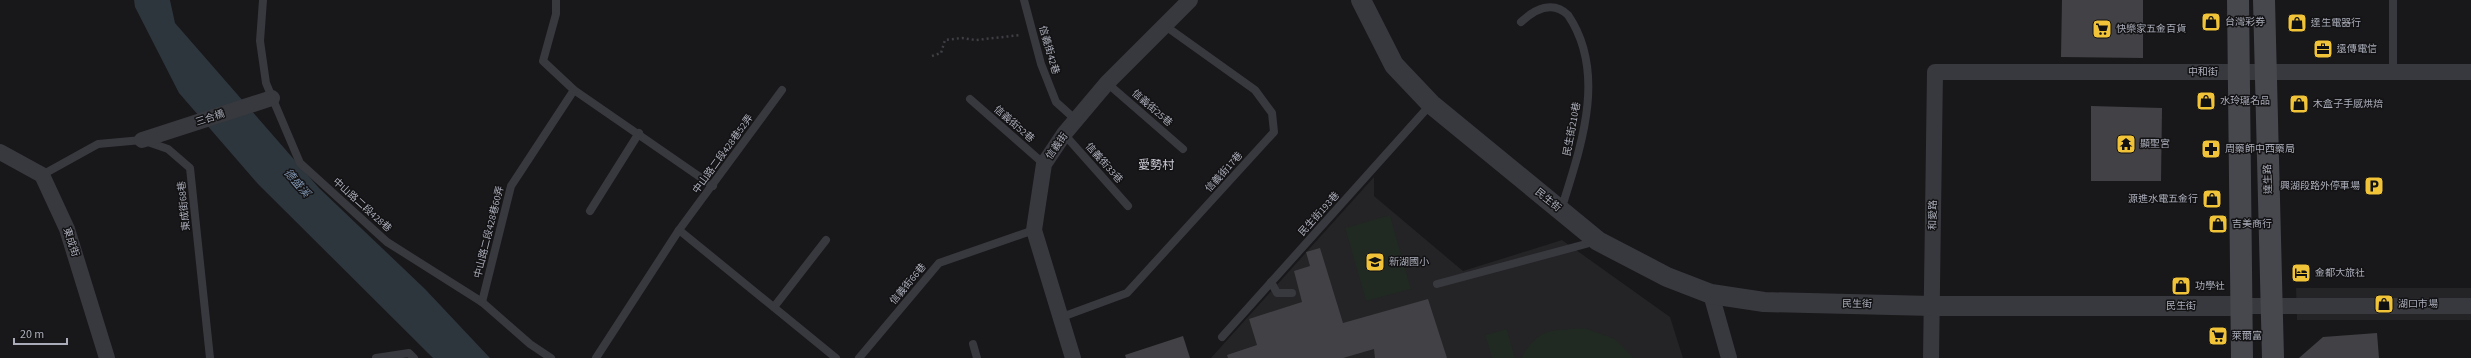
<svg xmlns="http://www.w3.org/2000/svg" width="2471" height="358" viewBox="0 0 2471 358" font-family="'Source Sans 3','Noto Sans TC',sans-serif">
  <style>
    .built { fill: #242326 }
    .green { fill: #212923 }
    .water { fill: #2d353d }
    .building { fill: #424246 }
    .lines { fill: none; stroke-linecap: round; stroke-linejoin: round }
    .path { stroke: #3e4045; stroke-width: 2.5; stroke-dasharray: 2 3; stroke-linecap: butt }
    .service { stroke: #38393e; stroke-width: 8 }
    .minor { stroke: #38393e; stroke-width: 16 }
    .tertiary { stroke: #38393e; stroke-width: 20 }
    .secondary { stroke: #46484e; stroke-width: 22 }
    .labels { text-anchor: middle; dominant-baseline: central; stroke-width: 3; stroke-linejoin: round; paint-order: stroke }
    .poi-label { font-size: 10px; fill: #aaadb9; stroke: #131214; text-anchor: start }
    .street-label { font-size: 10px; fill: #aaadb9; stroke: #131214 }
    .water-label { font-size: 11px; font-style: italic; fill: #8197b3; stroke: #131214 }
    .quarter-label { font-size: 12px; fill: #cbccd5; stroke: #131214 }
  </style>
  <rect width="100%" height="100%" fill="#181719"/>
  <g class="built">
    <polygon points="1374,177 1374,196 1463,271 1562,240 1670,317 1683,358 1211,358"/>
    <polygon points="2296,288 2471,288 2471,320 2297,320"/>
  </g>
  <g class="green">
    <polygon points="1390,215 1411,289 1366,301 1345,228"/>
    <path d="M1584 328 1615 339 1634 358H1521C1540 326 1551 331 1584 328Z"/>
    <polygon points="1507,329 1515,358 1492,358 1485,335"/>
  </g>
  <polygon class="water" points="134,0 170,0 175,23 319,188 425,289 490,358 433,358 258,184 179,93 135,7"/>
  <g class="building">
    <polygon points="2062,0 2143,0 2143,58 2061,57"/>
    <polygon points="2091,106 2162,108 2161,181 2091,181"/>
    <polygon points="1320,248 1343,323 1428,299 1447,358 1375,358 1374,349 1343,358 1228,358 1227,355 1257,345 1249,319 1302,302 1294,271 1310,266 1306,252"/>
    <polygon points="2377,333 2379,358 2299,358 2323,337"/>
    <polygon points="1183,336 1190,358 1126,358 1125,355"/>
  </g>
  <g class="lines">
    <polyline class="path" points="932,56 941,53 945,40 962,38 976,40 1021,35"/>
    <g class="service">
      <polyline points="263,0 260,41 266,83 300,163 387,242 482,302 530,344 551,358"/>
      <polyline points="556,0 556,14 543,61 574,90 713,186"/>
      <polyline points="1024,0 1041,64 1056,102 1076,120"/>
      <polyline points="2393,0 2393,72"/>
      <path d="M1521 22C1535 9 1553 0 1568 15 1608 74 1580 149 1561 210"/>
      <polyline points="1107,83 1183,149"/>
      <polyline points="970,99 1044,164"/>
      <polyline points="1064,134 1128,206"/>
      <polyline points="42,175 98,144 142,140 168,149 190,168 210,358"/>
      <polyline points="590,211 639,133"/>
      <polyline points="679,230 836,358"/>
      <polyline points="1271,282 1277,293 1292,293"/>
      <polyline points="1437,284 1597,241"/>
      <polyline points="482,302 511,186 574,90"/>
      <polyline points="774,307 826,240"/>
      <polyline points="1062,317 1127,293 1274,132 1272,113 1255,90 1164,25"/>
      <polyline points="1222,337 1431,104"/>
      <polyline points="973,344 977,358"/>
      <polyline points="376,358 409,353 414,358"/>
      <polyline points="596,358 679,230 782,90"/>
      <polyline points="859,358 939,263 1034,230"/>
    </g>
    <g class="minor">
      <polyline points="142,140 272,98"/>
      <polyline points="0,152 42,175 67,229 107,358"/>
      <polyline points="1711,294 1729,358"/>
      <polyline points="2242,306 2471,306"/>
      <polyline points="1073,358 1034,230 1044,164 1064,134 1107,83 1190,0"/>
      <polyline points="1931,358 1935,72 2471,72"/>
    </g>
    <polyline class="tertiary" points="1361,0 1394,65 1431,104 1598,241 1667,277 1711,294 1764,302 1932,306 2242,306"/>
    <g class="secondary">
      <polyline points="2238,0 2242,358"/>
      <polyline points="2264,0 2273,358"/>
    </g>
  </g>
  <defs>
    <symbol id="shop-square" viewBox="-11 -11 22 22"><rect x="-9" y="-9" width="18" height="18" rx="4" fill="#f0c339" stroke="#131214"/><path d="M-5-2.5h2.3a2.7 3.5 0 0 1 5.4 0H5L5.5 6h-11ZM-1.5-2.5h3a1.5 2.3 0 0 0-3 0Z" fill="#111"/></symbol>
    <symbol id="supermarket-square" viewBox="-11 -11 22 22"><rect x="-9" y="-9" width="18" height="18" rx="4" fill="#f0c339" stroke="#131214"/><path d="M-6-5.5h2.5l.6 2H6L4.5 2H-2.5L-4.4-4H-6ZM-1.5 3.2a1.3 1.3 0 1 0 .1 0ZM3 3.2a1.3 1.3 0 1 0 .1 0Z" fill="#111"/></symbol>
    <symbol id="office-square" viewBox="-11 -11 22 22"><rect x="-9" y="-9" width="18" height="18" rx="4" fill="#f0c339" stroke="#131214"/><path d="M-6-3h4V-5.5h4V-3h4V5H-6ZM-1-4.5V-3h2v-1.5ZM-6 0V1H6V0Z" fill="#111"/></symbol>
    <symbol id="temple-square" viewBox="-11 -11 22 22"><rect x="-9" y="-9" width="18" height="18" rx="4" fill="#f0c339" stroke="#131214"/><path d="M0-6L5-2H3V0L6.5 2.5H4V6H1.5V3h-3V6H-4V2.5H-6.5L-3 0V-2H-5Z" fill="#111"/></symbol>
    <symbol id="pharmacy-square" viewBox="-11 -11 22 22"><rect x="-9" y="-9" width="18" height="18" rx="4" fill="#f0c339" stroke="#131214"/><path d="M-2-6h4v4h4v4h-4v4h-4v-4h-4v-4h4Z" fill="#111"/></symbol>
    <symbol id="parking-square" viewBox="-11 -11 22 22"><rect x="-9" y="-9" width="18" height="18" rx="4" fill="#f0c339" stroke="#131214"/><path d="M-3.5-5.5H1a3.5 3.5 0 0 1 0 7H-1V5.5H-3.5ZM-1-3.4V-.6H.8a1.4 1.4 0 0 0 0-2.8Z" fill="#111"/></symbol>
    <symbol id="school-square" viewBox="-11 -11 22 22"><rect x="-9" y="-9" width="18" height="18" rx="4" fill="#f0c339" stroke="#131214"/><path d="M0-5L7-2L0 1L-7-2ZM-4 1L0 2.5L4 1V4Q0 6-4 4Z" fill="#111"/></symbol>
    <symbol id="hotel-square" viewBox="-11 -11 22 22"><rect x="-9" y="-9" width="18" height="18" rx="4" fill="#f0c339" stroke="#131214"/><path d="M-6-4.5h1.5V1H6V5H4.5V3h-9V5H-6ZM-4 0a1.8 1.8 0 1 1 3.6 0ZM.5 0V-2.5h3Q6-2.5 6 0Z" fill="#111"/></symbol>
  </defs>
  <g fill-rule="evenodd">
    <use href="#shop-square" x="2200" y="11" width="22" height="22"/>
    <use href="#shop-square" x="2286" y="12" width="22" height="22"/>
    <use href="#supermarket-square" x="2091" y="18" width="22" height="22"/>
    <use href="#office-square" x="2312" y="38" width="22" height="22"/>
    <use href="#shop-square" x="2195" y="90" width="22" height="22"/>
    <use href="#shop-square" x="2288" y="93" width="22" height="22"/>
    <use href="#temple-square" x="2115" y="133" width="22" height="22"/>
    <use href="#pharmacy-square" x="2200" y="138" width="22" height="22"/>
    <use href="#parking-square" x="2363" y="175" width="22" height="22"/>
    <use href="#shop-square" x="2201" y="188" width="22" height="22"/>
    <use href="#shop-square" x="2207" y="213" width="22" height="22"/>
    <use href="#school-square" x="1364" y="251" width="22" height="22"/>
    <use href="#hotel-square" x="2290" y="262" width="22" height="22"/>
    <use href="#shop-square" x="2170" y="275" width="22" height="22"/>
    <use href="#shop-square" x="2373" y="293" width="22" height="22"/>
    <use href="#supermarket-square" x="2207" y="325" width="22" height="22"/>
  </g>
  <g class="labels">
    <g class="poi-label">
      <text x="2225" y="22">台灣彩券</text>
      <text x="2311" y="23">達生電器行</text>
      <text x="2116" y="29">快樂家五金百貨</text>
      <text x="2337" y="49">遠傳電信</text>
      <text x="2220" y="101">水玲瓏名品</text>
      <text x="2313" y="104">木盒子手感烘焙</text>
      <text x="2140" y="144">顯聖宮</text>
      <text x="2225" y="149">周藥師中西藥局</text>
      <text x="2360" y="186" text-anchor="end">興湖段路外停車場</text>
      <text x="2198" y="199" text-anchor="end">源進水電五金行</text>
      <text x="2232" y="224">吉美商行</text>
      <text x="1389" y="262">新湖國小</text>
      <text x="2315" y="273">金都大旅社</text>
      <text x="2195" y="286">功學社</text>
      <text x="2398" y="304">湖口市場</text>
      <text x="2232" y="336">萊爾富</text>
    </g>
    <g class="street-label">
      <text transform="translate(1049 50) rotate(74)">信義街42巷</text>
      <text x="2203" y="72">中和街</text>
      <text transform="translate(1152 108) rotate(41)">信義街25巷</text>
      <text transform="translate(210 118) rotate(-18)">三合橋</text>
      <text transform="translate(1014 124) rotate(41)">信義街52巷</text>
      <text transform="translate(1572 129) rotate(-79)">民生街210巷</text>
      <text transform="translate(1057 146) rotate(-55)">信義街</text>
      <text transform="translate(723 154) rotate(-54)">中山路二段428巷52弄</text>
      <text transform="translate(1104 163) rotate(48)">信義街33巷</text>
      <text transform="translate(1224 172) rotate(-48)">信義街17巷</text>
      <text transform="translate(2268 179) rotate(-92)">達生路</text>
      <text transform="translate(1548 200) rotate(39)">民生街</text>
      <text transform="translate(362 205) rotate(42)">中山路二段428巷</text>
      <text transform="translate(184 206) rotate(-96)">東成街68巷</text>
      <text transform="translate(1319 214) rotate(-48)">民生街193巷</text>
      <text transform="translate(1933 215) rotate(-89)">和愛路</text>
      <text transform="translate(489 232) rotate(-76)">中山路二段428巷60弄</text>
      <text transform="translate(71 242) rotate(72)">東成街</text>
      <text transform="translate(908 284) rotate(-50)">信義街66巷</text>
      <text transform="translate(1857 304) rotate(1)">民生街</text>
      <text x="2181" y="306">民生街</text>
    </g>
    <g class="water-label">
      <text transform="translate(297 183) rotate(49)">德盛溪</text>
    </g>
    <g class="quarter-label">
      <text x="1156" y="165">愛勢村</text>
    </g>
  </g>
  <path d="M14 338v6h53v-6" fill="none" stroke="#aaadb9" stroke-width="2"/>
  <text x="20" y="338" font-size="12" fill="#aaadb9" stroke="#131214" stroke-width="3" paint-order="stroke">20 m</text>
</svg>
